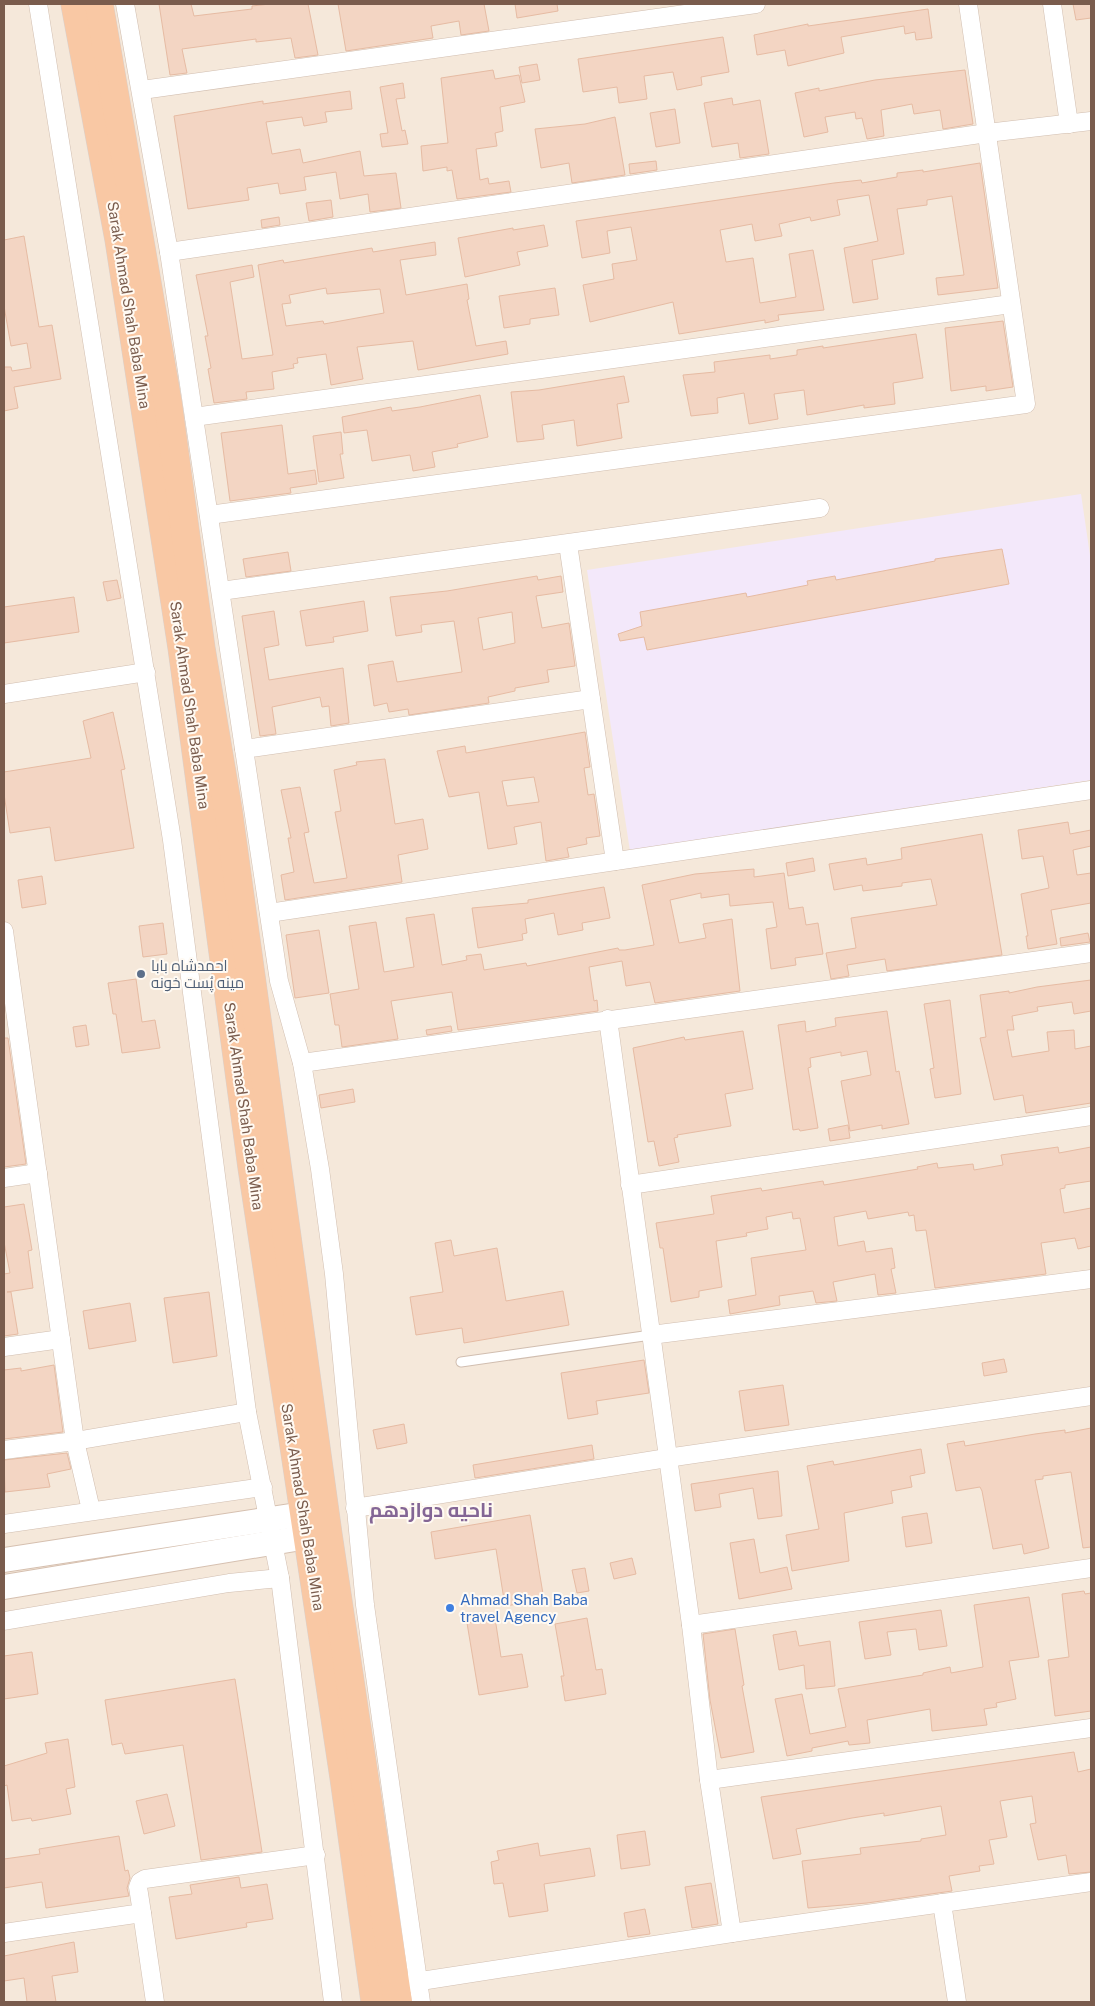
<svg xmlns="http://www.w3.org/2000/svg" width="1095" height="2006" viewBox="0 0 1095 2006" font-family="'Public Sans',Cairo,sans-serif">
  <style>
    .residential { fill: #f5e8da }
    .education { fill: #f3e8fa }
    .building { fill: #f3d5c3; stroke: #e6bba3; fill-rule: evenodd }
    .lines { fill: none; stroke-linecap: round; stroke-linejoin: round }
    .service-casing { stroke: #d1beb0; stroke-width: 11 }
    .minor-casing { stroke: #d1beb0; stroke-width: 19 }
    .secondary-casing { stroke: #d6c0b0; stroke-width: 26 }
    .trunk-casing { stroke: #dad1cd; stroke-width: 29 }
    .service { stroke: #fff; stroke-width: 9 }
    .minor { stroke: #fff; stroke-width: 18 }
    .secondary { stroke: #fff; stroke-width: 24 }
    .trunk { stroke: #f9c8a4; stroke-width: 28 }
    .service-dot { fill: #5c6f8a; stroke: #fffaf3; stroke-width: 2 }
    .shop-dot { fill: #3f7fe0; stroke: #fffaf3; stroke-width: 2 }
    .labels { text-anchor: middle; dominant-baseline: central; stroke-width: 4; stroke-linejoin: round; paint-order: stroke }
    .street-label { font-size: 15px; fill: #7a5c4d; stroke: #fffaf3 }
    .service-label { font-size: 15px; fill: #4e5e75; stroke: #fffaf3; text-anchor: start }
    .shop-label { font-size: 15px; fill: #366cbe; stroke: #fffaf3; text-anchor: start }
    .district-label { font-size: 20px; font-weight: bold; fill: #846695; stroke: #fffaf3 }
  </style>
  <rect width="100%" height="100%" fill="#fdf6ec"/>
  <rect class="residential" x="4" y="4" width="1087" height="1998"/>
  <polygon class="education" points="1081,494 1091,562 1091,780 630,851 587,570"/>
  <g class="building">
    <polygon points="159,4 191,4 194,16 252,9 252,6 270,4 308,4 318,55 295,58 291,38 256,42 256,39 182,49 187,73 170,75"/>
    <polygon points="338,4 484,4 489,31 461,35 459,21 431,26 433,38 346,51"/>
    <polygon points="515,4 557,4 558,11 517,18"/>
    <polygon points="1073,4 1091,4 1091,18 1076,20"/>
    <polygon points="928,9 932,38 916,40 915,32 905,34 904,26 841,37 844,53 788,66 785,50 757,55 754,35 808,24 808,26"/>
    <polygon points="723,37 729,72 701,77 702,85 677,90 673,72 644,76 647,99 619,103 617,87 583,92 578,59"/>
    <polygon points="537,64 540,80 522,83 519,67"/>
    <polygon points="493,70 495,79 519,75 525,102 500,107 503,131 495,133 497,146 476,149 480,180 488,178 489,184 509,181 511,192 457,199 452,170 447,171 447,167 423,171 421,146 448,143 441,78"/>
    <polygon points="965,70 973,124 943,129 940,110 914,114 912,104 881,110 884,136 867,139 862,118 856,119 855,112 825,117 828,132 804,137 795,93 819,88 819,91 875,80"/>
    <polygon points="403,83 405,98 396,99 402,131 405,130 408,144 382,147 380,134 388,133 380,87"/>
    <polygon points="350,91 352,109 325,112 327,122 304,126 302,117 266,122 272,154 300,149 303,163 360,151 364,176 396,173 401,208 370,212 368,194 340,199 336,172 304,177 306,190 280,194 278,183 247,188 249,200 188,209 174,116 263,101 263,104"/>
    <polygon points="732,98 733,105 760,100 769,154 740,158 738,143 712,147 704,103"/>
    <polygon points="675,109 680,143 656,147 650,113"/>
    <polygon points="615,117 625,175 572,183 569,163 541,168 535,129 585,124"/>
    <polygon points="656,161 657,170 630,174 629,164"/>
    <polygon points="980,163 998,288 938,295 936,278 964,275 952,196 927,200 927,205 897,209 904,254 872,260 878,299 853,303 844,248 878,241 869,195 837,200 840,215 811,221 810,217 779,224 782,236 755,241 752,224 720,230 726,262 753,258 760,303 796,297 789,254 813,250 824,310 778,315 779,320 765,323 765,320 679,334 673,302 590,322 583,285 614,279 612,264 637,260 631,227 607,231 610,253 582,258 576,221 834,183 861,180 862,183 897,177 897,173 923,170 923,172"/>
    <polygon points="331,200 333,217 309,221 306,203"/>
    <polygon points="279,217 280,225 262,228 261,220"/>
    <polygon points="544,225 548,246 517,252 520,265 465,277 458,238 513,228 513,230"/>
    <polygon points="24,236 39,327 52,325 61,379 14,387 18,408 4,411 4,367 11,367 12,371 31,368 27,343 11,346 4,306 4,240"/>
    <path d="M435 242 436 255 400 260 406 295 467 284 469 299 467 300 476 346 506 341 508 354 418 370 413 341 357 347 363 379 331 385 326 354 297 358 298 363 293 364 294 368 272 372 274 389 246 392 247 399 214 403 208 369 211 368 205 336H208L196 275 252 265 254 277 230 282 242 359 273 355 258 265 283 260 284 263 372 248 373 252ZM326 288 327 294 380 289 384 313 324 324 323 321 286 326 282 304 291 303 289 295Z"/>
    <polygon points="555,288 559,315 530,319 530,324 504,328 499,296"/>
    <polygon points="1003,321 1013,387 986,391 986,386 951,391 945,328"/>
    <polygon points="916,334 923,378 893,383 895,404 864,408 864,405 807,415 804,390 774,394 778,419 749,424 744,393 717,398 718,413 691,416 683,375 715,372 714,362 770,355 770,359 797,355 797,350 823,346 823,348"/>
    <polygon points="624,376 629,402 617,404 622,438 577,446 574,420 542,425 544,439 517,442 511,392 539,390"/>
    <polygon points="480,395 488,437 457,444 458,447 432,452 435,467 413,471 410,455 372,461 367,430 344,433 342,417 391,407 392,411 420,407"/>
    <polygon points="282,425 288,474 315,470 317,484 290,488 291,493 230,501 221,433"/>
    <polygon points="341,432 343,454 340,454 344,478 319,482 313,436"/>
    <polygon points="1002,549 1009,584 647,650 644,637 620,641 618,634 642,626 640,612 746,593 747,597 808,585 807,581 835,576 836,580 935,561 935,559"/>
    <polygon points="288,552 291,571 246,577 243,559"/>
    <path d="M537 576 538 580 561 576 563 592 536 596 542 628 569 623 575 666 547 670 549 682 515 688V691L488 697 489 703 409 715 408 709 389 712 387 703 374 706 368 665 393 661 397 682 462 672 454 621 421 625 422 632 396 636 390 597 447 591ZM512 612 515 643 483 650 478 618Z"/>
    <polygon points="117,580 121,598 107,601 103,582"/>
    <polygon points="74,597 79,632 4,643 4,607"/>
    <polygon points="364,601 368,631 333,637 334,642 306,646 300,611"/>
    <polygon points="274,611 279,645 264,648 269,680 343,668 349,723 331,726 329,706 322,707 320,697 272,707 276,734 260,736 242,616"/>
    <polygon points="113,712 125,769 121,770 134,848 55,861 50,827 10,833 4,794 4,772 91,758 83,721"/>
    <path d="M585 732 590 767 584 768 588 795 594 794 600 836 586 838 587 844 567 848 569 857 546 861 541 822 514 827 517 844 488 849 479 792 449 797 437 751 465 746 466 753ZM534 777 539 802 507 806 502 781Z"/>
    <polygon points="385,759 395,824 423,819 428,849 398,855 402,882 285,900 281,875 294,872 288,838 291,838 281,790 300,787 309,832 304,833 314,883 347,878 335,812 341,811 334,770 357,765 356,762"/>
    <polygon points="1068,822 1070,834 1091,830 1091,846 1073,850 1077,875 1091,873 1091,903 1051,910 1057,944 1028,949 1026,936 1028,936 1021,894 1049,888 1043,856 1022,859 1018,830"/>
    <polygon points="982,834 1002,955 887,971 885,959 847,965 849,976 831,979 826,953 856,948 851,918 937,905 931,879 902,883 902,886 863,891 862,885 834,890 829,864 866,858 867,865 902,859 901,848"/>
    <polygon points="813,858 815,871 788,876 786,863"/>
    <polygon points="754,869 754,877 784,873 789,909 803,907 806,925 818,923 823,954 795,958 796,965 771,969 766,929 777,927 773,902 730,906 729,894 701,898 701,893 670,900 679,943 706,938 703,924 732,919 740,991 655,1003 650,982 626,986 622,961 589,967 594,1001 597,1000 598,1011 458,1030 452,992 391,1001 398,1039 342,1047 339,1025 335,1025 330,994 359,989 349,926 376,922 384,972 414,967 406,918 434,914 442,965 467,960 466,956 481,954 484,970 526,963 527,966 618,948 619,950 625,950 654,945 642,885 695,874"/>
    <polygon points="42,876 46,904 22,908 18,880"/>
    <polygon points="604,887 610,918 582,923 583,930 558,935 554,913 525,919 527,933 522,934 523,940 478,948 472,908 528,903 528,900"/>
    <polygon points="163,923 167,954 143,957 139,926"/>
    <polygon points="319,930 329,993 295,998 286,935"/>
    <polygon points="1088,933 1090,942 1061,946 1060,938"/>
    <polygon points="136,979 142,1022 155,1020 160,1048 122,1053 116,1014 113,1014 108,983"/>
    <polygon points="1091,980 1091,1011 1074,1014 1072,1002 1037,1007 1038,1011 1012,1016 1014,1030 1007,1030 1012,1057 1049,1051 1047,1032 1074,1030 1075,1049 1091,1046 1091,1103 1026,1113 1023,1095 994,1100 980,1038 986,1037 980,995 1009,991 1009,993 1037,987"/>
    <polygon points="950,1000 961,1094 935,1098 930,1069 934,1068 924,1004"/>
    <polygon points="887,1011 896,1072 899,1071 909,1124 882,1129 882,1125 850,1131 841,1081 871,1075 867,1051 841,1056 841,1052 810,1058 811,1067 808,1068 818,1128 800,1131 799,1129 793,1130 778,1025 805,1021 806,1032 836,1026 835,1018"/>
    <polygon points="86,1025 89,1045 76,1047 73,1027"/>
    <polygon points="451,1026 452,1031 427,1035 426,1030"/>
    <polygon points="743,1031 753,1089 725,1094 731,1126 677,1135 678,1137 674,1138 679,1162 659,1166 654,1141 648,1142 633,1048 684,1037 685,1040"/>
    <polygon points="4,1038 8,1038 26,1164 4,1167"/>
    <polygon points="353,1089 355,1102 321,1108 319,1095"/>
    <polygon points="848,1125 850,1138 830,1141 828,1129"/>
    <polygon points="1058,1147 1059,1153 1091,1147 1091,1181 1065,1185 1065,1188 1060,1189 1064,1213 1091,1208 1091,1246 1078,1249 1075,1238 1041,1243 1046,1274 935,1288 926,1230 916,1231 914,1215 909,1216 908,1212 868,1219 866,1211 834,1217 838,1246 864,1241 866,1252 892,1248 895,1268 891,1269 896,1293 878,1295 875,1274 833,1282 837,1301 816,1303 813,1291 779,1296 780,1305 730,1314 728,1300 756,1295 751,1258 806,1250 800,1218 793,1219 792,1212 766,1217 768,1229 746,1233 747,1236 716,1241 722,1287 699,1291 699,1297 671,1302 663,1248 660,1248 656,1223 714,1214 711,1196 761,1188 762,1191 823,1181 824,1185 918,1169 917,1167 937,1163 938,1168 973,1164 974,1170 1003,1165 1001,1155"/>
    <polygon points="24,1204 32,1250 28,1251 33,1288 7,1292 11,1292 18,1334 4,1336 4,1274 10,1273 4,1242 4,1207"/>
    <polygon points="451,1240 454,1256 497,1248 506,1301 563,1291 569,1325 464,1343 462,1328 416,1335 410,1297 443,1292 435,1243"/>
    <polygon points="209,1292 217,1356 173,1363 164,1298"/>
    <polygon points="130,1303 136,1341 89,1349 83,1311"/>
    <polygon points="1004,1359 1007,1372 984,1376 982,1363"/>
    <polygon points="644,1360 649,1393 596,1401 598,1414 568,1419 561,1373"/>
    <polygon points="54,1365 63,1432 4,1439 4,1370 21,1368 21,1371"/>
    <polygon points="783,1385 789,1425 745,1431 739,1391"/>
    <polygon points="404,1424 407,1443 377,1449 373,1430"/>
    <polygon points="1091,1428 1091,1547 1083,1548 1071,1472 1043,1476 1043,1479 1035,1480 1049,1548 1024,1554 1022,1544 993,1549 982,1491 980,1487 956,1491 947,1444 964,1441 965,1446 1035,1434 1065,1430 1065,1433"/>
    <polygon points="592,1445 594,1459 475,1478 473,1465"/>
    <polygon points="921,1449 925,1473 910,1476 912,1487 891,1491 893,1503 844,1513 849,1561 792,1571 786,1535 819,1529 807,1466 833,1461 834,1465"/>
    <polygon points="67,1453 71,1469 47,1474 50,1487 5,1492 4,1460"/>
    <polygon points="778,1471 782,1516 758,1519 753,1488 719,1494 721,1507 695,1511 691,1484"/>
    <polygon points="927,1513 932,1543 906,1547 902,1517"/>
    <polygon points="530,1515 544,1600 505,1606 496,1549 435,1559 431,1532"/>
    <polygon points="754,1539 760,1573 787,1567 792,1589 739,1599 730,1543"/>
    <polygon points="632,1558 636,1574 614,1579 610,1563"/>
    <polygon points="585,1568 589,1591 577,1593 572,1570"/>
    <polygon points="1084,1591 1085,1594 1091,1593 1091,1711 1055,1716 1048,1660 1069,1657 1062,1594"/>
    <polygon points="1029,1597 1039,1657 1009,1661 1016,1699 996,1703 997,1707 984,1709 987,1725 932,1731 930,1709 867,1720 870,1743 849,1745 848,1741 812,1748 812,1751 787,1756 775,1699 802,1694 810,1734 846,1727 838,1689 923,1675 923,1673 950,1667 951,1673 983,1667 974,1605"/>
    <polygon points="941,1610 947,1646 919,1650 916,1629 887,1632 891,1655 865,1659 859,1622"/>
    <polygon points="495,1618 501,1657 522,1654 528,1687 479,1695 467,1623"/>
    <polygon points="587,1618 596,1670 602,1669 606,1694 565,1701 561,1676 564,1676 555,1624"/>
    <polygon points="735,1629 744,1685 742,1686 754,1752 721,1758 710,1700 703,1634"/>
    <polygon points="796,1631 799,1646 830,1641 835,1686 806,1689 804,1665 779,1670 773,1635"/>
    <polygon points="32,1652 38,1694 4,1699 4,1656"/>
    <polygon points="235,1679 262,1852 201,1860 183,1745 125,1754 122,1743 112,1745 105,1700"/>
    <polygon points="68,1739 75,1787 66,1789 71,1814 32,1821 31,1818 12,1821 7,1785 4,1786 4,1766 47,1753 45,1743"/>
    <polygon points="1074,1752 1078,1772 1091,1769 1091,1872 1069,1874 1066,1855 1038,1860 1030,1824 1036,1823 1032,1796 1000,1801 1007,1837 989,1840 994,1864 979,1866 980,1871 949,1876 952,1891 867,1903 808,1908 802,1861 861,1854 860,1848 921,1841 921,1839 946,1835 941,1806 884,1816 884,1813 852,1818 796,1829 801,1854 773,1859 761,1797"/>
    <polygon points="167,1794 175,1826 144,1834 136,1801"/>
    <polygon points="645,1831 650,1865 621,1869 617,1835"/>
    <polygon points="119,1836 125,1871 128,1870 130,1878 127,1888 129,1896 46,1908 42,1882 4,1888 4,1859 40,1854 39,1849"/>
    <polygon points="538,1843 540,1856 590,1848 595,1876 544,1884 548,1911 509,1917 503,1883 494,1884 491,1862 499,1860 497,1851"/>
    <polygon points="239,1877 241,1888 267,1884 273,1919 246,1923 247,1927 176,1939 169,1897 192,1894 190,1885"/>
    <polygon points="711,1883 718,1924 692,1928 685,1887"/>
    <polygon points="645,1909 650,1934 628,1937 624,1913"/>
    <polygon points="74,1942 78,1972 52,1976 56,2002 27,2002 24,1978 4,1981 4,1956"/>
  </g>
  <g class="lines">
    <defs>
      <polyline id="service" points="461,1362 651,1335"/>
      <g id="minor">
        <polyline points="38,4 172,840 247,1412 280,1578 333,2002"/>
        <polyline points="125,4 169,252 279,981 302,1063 320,1169 334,1274 365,1605 421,2002"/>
        <polyline points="1052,4 1069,124"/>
        <polyline points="142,90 756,4"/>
        <polyline points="169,252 987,133 1091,121"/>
        <polyline points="194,417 1011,304"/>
        <polyline points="209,515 1026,404 968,4"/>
        <polyline points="568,544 615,861"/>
        <polyline points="221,591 820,508"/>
        <polyline points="4,694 146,672"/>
        <polyline points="244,749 591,699"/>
        <polyline points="269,913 1091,790"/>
        <polyline points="4,931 75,1441 91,1510"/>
        <polyline points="608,1019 691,1625 709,1780 732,1933"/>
        <polyline points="302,1063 1091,953"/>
        <polyline points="4,1178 38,1173"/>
        <polyline points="630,1185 1091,1116"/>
        <polyline points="651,1335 1091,1279"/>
        <polyline points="4,1347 61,1339"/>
        <polyline points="4,1450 75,1441 247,1412"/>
        <polyline points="355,1508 667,1458 1091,1396"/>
        <polyline points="4,1524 263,1487"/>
        <polyline points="4,1621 229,1583 280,1578"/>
        <polyline points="691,1625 1091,1568"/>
        <polyline points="709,1780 1091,1728"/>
        <polyline points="942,1903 957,2002"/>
        <polyline points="142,1913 155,2002"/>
        <polyline points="4,1933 142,1913 138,1887 140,1882 145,1879 316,1855"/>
        <polyline points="408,1983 732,1933 1091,1882"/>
      </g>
      <g id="secondary">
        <polyline points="4,1560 323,1511"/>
        <polyline points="4,1587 325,1534"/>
      </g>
      <g id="trunk">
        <polyline points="75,4 119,240 182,648 252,1168 344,1778 375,2002"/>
        <polyline points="99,4 168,404 201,648 228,809 328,1534 398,2002"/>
      </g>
    </defs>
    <use href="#service" class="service-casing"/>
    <use href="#minor" class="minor-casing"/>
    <use href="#secondary" class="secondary-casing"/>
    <use href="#trunk" class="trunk-casing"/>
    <use href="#service" class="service"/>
    <use href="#minor" class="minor"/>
    <use href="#secondary" class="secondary"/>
    <use href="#trunk" class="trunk"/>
  </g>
  <circle class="service-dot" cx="141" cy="974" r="5"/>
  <circle class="shop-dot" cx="450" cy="1608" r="5"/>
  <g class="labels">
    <g class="street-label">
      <text transform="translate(129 305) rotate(81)">Sarak Ahmad Shah Baba Mina</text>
      <text transform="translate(190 705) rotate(82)">Sarak Ahmad Shah Baba Mina</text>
      <text transform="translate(244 1106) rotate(82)">Sarak Ahmad Shah Baba Mina</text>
      <text transform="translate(303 1507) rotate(81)">Sarak Ahmad Shah Baba Mina</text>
    </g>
    <g class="service-label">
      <text x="151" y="965">احمدشاه بابا<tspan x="151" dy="17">مینه پُست خونه</tspan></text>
    </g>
    <g class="shop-label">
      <text x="460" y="1599">Ahmad Shah Baba<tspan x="460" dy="17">travel Agency</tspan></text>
    </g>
    <g class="district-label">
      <text x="431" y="1510">ناحیه دوازدهم</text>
    </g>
  </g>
  <rect width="1095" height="2006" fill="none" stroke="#7a5c4d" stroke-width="10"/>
</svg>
